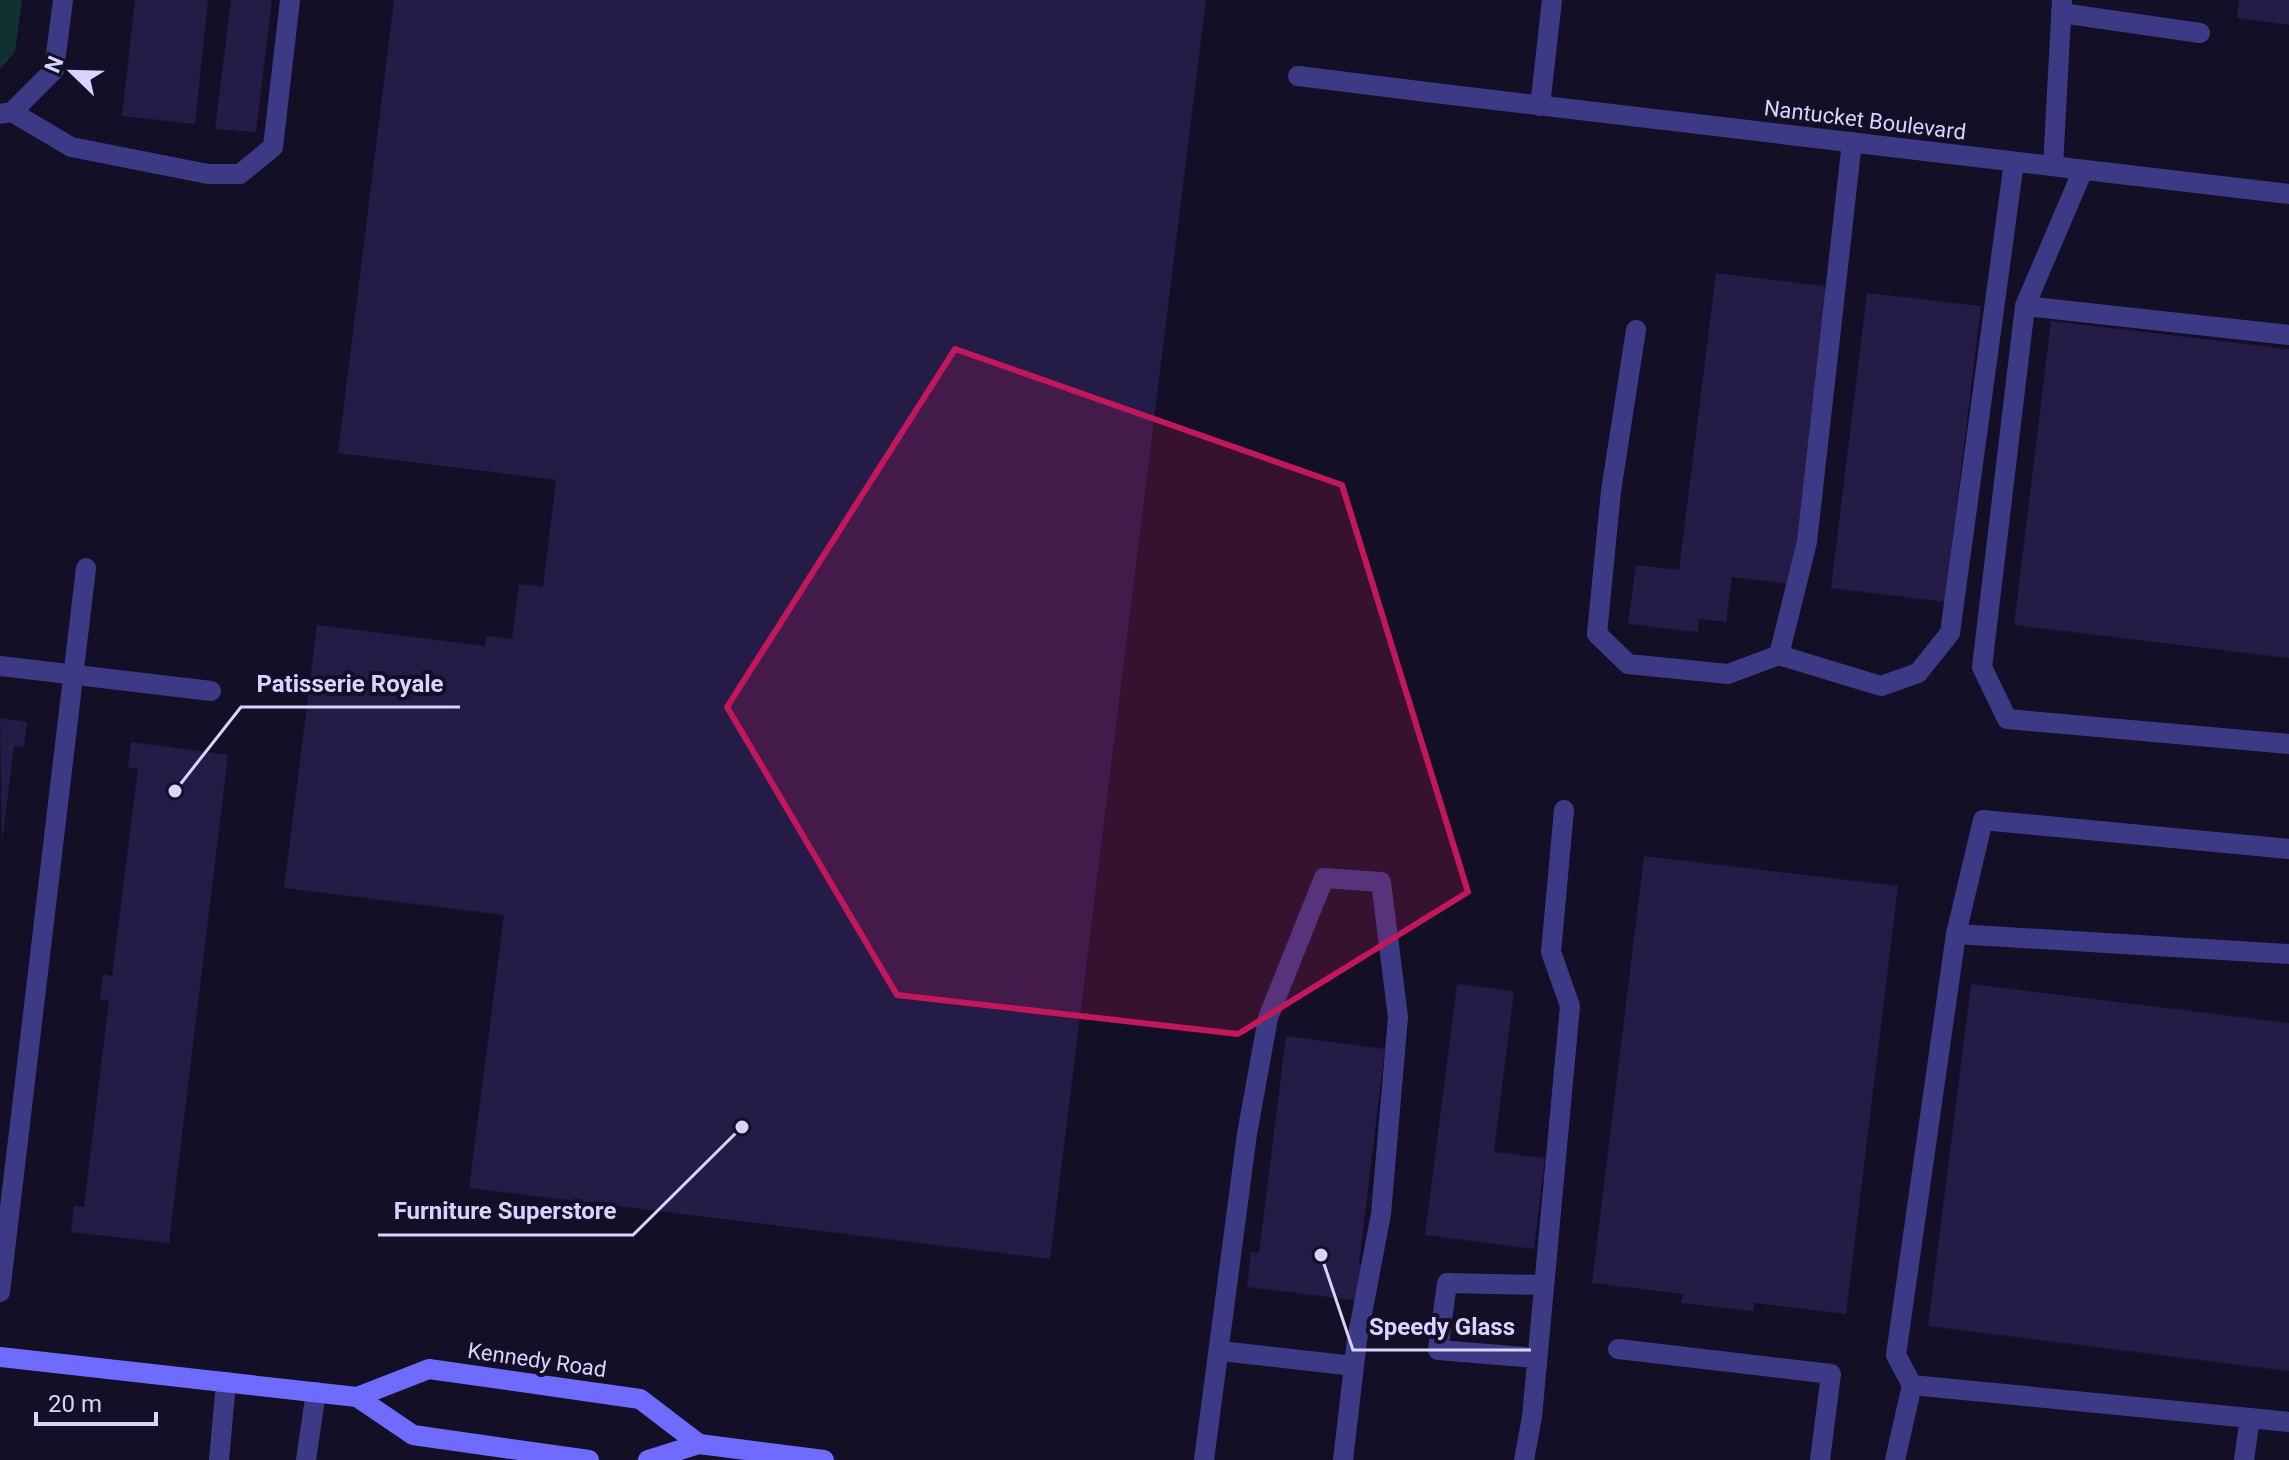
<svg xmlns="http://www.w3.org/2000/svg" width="2289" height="1460" viewBox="0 0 2289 1460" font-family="Roboto,sans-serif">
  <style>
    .green { fill: #12302f }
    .building { fill: #241b47 }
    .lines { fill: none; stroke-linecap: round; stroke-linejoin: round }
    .lane { stroke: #3d3a85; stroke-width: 20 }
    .street { stroke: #3d3a85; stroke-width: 20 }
    .secondary { stroke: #6f6bff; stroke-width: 20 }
    .marked { fill: #c2185b; fill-opacity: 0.2; stroke: #c2185b; stroke-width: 6; stroke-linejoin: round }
    .labels { text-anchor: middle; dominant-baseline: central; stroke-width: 8; stroke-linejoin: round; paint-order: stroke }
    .street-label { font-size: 22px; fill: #d9d4ff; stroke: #130f26 }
    .leader { fill: none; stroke: #d9d4ff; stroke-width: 3 }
    .callout-dot { fill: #d9d4ff; stroke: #130f26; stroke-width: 3 }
    .callout-label { font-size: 24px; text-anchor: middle; font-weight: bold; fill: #d9d4ff; stroke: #130f26; stroke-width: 8; stroke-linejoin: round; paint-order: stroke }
  </style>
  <rect width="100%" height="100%" fill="#130f26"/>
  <polygon class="green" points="0,0 22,0 15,52 0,69"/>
  <g class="building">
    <polygon points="135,0 208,0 195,124 122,116"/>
    <polygon points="231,0 272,0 256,132 215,129"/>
    <polygon points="394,0 1206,0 1050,1259 469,1188 504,915 284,888 317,625 485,646 486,636 512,639 519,584 543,587 556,480 338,453"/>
    <polygon points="2239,0 2289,0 2289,25 2237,18"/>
    <polygon points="1716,273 1831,287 1793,584 1732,577 1726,622 1699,619 1698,632 1628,624 1636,565 1679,570"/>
    <polygon points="1867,293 1981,306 1945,602 1831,588"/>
    <polygon points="2051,321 2289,349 2289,658 2014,625"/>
    <polygon points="0,718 27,722 24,747 14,746 2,842"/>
    <polygon points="131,742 228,755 169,1243 71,1232 74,1206 84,1207 109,1000 100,999 103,974 112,976 132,816 138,769 128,768"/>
    <polygon points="1644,856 1898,886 1846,1314 1754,1303 1754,1311 1681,1303 1683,1294 1592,1283"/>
    <polygon points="1457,984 1514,991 1494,1152 1545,1158 1534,1249 1425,1235"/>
    <polygon points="1971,984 2289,1023 2289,1371 1928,1326"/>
    <polygon points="1286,1036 1385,1049 1359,1264 1366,1265 1361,1301 1247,1287 1251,1252 1259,1253"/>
  </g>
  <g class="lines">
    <g class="lane">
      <polyline points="2061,13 2200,33"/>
      <polyline points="1298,76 1435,93"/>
      <polyline points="1540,106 1552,0"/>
      <polyline points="12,112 71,147 208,174 240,174 273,147 290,0"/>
      <polyline points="2053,166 2062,0"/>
      <polyline points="2083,170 2025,306 1982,667 2007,719 2289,744"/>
      <polyline points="2025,306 2289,335"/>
      <polyline points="1636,330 1611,491 1597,634 1628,664 1728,674 1779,655 1807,542 1852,142"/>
      <polyline points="1779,655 1881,686 1918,673 1950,633 2014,162"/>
      <polyline points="0,666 211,691"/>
      <polyline points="1956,934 1983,820 2289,849"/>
      <polyline points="0,1292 86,568"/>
      <polyline points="1618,1349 1831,1374 1820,1460"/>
      <polyline points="1221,1351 1354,1366"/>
      <polyline points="1537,1358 1438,1350 1447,1283 1544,1285"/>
      <polyline points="1912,1385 1896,1355 1956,934 2289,954"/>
      <polyline points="2250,1418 2289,1422"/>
      <polyline points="219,1460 226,1382"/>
      <polyline points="306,1460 316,1392"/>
      <polyline points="1204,1460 1247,1134 1268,1018 1324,878 1381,882 1398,1017 1381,1214 1357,1340 1343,1460"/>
      <polyline points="1524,1460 1532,1417 1570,1006 1551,952 1564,810"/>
      <polyline points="1895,1460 1912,1385 2250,1418 2244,1460"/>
    </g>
    <g class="street">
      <polyline points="1435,93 2289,194"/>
      <polyline points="0,114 12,112 54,70 63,0"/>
    </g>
    <g class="secondary">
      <polyline points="0,1357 357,1397 413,1435 589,1460"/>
      <polyline points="357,1397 429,1369 640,1399 699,1444"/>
      <polyline points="648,1460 699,1444 824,1460"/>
    </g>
  </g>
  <path class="marked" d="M955 349 1342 485 1468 892 1238 1034 897 995 727 707Z"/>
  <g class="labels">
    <g class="street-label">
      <text transform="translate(1865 120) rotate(7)">Nantucket Boulevard</text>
      <text transform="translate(537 1360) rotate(8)">Kennedy Road</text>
    </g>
  </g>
  <path class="leader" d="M175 791L241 707H460M742 1127L633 1235H378M1321 1255L1353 1350H1531"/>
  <g class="callout-dot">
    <circle cx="175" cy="791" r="8"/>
    <circle cx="742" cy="1127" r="8"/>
    <circle cx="1321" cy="1255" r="8"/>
  </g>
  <g class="callout-label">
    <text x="350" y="692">Patisserie Royale</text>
    <text x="505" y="1219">Furniture Superstore</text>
    <text x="1442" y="1335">Speedy Glass</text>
  </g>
  <g transform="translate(72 72) rotate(293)" stroke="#130f26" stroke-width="6" paint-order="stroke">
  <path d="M0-6L14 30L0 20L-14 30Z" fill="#d9d4ff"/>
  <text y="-12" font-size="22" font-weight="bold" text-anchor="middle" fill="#d9d4ff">N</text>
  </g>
  <path d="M36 1412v12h120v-12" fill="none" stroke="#d9d4ff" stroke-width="4"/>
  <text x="48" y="1412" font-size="24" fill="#d9d4ff" stroke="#130f26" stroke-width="6" paint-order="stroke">20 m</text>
</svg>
